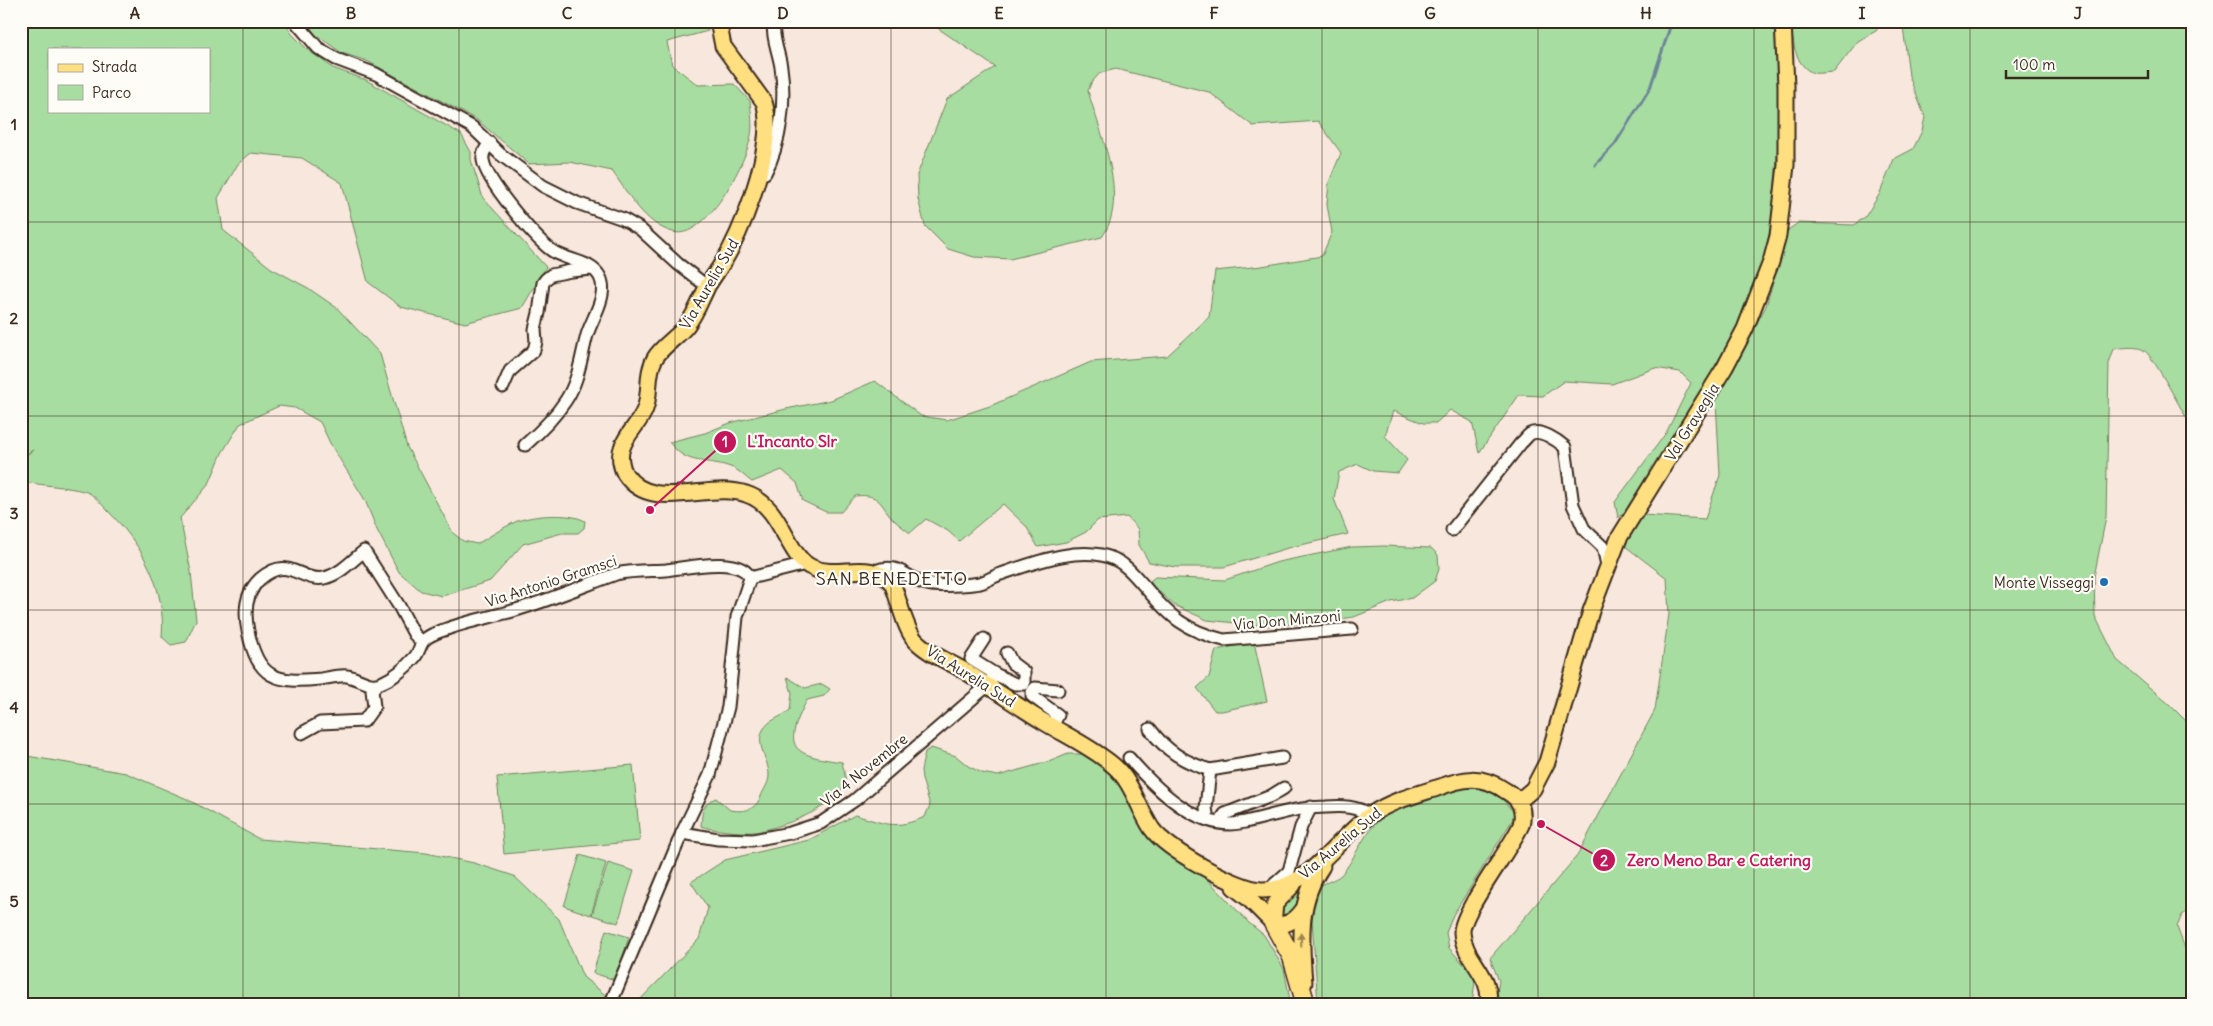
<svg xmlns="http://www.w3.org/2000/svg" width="2213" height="1026" viewBox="0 0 2213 1026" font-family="Delius,sans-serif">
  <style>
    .green { fill: #a7dda0; stroke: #71845f; fill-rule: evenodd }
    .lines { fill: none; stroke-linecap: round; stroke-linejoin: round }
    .stream { stroke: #6c8698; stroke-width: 3 }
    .minor-casing { stroke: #3b2a1e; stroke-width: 15 }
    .major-casing { stroke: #3b2a1e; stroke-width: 19 }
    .highway-casing { stroke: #3b2a1e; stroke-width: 21 }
    .minor { stroke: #fdfcf7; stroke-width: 11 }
    .major { stroke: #ffdf80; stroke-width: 15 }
    .highway { stroke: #ffdf80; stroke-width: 18 }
    .oneway { fill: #9d844f }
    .grid { fill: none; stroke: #3b2a1e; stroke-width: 1; stroke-opacity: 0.55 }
    .poi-dot { fill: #1f6fb2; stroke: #fdfcf7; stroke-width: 2 }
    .labels { text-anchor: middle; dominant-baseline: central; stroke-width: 4.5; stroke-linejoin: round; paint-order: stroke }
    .street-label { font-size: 15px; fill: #3b2a1e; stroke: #fdfcf7 }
    .poi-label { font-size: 15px; fill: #3b2a1e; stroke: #fdfcf7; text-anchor: end }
    .quarter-label { font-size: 18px; letter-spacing: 1px; fill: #3b2a1e; stroke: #fdfcf7 }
    .leader { fill: none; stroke: #c2185b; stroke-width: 2 }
    .callout-dot { fill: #c2185b; stroke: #fdfcf7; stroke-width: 2 }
    .mark-label { font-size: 15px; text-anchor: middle; font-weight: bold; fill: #fff }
    .callout-label { font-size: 16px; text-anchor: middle; font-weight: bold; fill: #c2185b; stroke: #fdfcf7; stroke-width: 4.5; stroke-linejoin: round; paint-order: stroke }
    .neatline { fill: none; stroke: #3b2a1e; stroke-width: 2 }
    .grid-label { font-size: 16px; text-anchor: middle; font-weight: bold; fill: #3b2a1e }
  </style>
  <rect width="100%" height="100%" fill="#f8e7dd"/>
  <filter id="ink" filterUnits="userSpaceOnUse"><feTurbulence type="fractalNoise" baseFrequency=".02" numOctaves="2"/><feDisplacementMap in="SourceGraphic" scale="10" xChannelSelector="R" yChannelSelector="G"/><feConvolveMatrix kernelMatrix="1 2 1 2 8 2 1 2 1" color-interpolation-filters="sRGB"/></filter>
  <g filter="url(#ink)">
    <g class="green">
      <path d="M21 21H284L292 34 308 50 333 68 366 80 461 134 471 152V160L483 198 546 267 522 308 465 323 401 307 368 282 342 183 302 158 251 153 238 164 218 198 223 230 271 268 308 288 337 308 380 354 407 447 453 533 463 541 477 544C489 537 502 528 515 522 531 515 570 512 585 521L584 528 578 533H562L523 544 490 581 442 596 421 591 399 572 377 530 365 500 331 445 320 422 295 408 279 406 240 424 222 453 209 484 180 518 191 572 196 620 186 642 171 645 162 637C166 588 143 546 109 512 103 506 96 497 89 493 80 488 34 484 21 482V459L33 450 21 458ZM49 49H209V111H49Z"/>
      <path d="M306 21H708V31L667 42 672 65 698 85 734 84 750 101C751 112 753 125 751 135 747 162 705 242 673 232 645 225 628 193 612 171L570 162 529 164 477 120 367 61 342 53 315 34Z"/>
      <path d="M931 21H1775C1774 38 1778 54 1778 70 1780 120 1777 172 1771 222 1758 320 1679 428 1626 511L1618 518 1615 502 1666 433 1691 383 1680 372 1655 368 1612 384 1564 381 1543 396 1519 395 1479 453 1472 422 1450 410 1436 423H1423L1393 411 1385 436 1407 460 1398 473 1373 471 1358 464 1339 472 1334 499 1348 534 1288 548 1224 567H1175L1149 562 1139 545 1138 529 1127 517 1098 520 1086 532 1066 542 1038 547 1026 526 1003 504 959 541 948 531 926 519 910 533C905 529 899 525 895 521 879 505 882 493 855 496L841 512H826L803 501 797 483 782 470 752 482C746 478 740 471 733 468 706 457 689 468 669 442L705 433 730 423 786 409 831 400 875 381 921 416 947 420 990 406 1091 362 1167 356 1209 317 1215 271 1262 266 1322 256 1332 232 1327 205 1329 182 1341 153 1318 121 1253 126 1209 92 1116 69 1100 73 1091 83 1088 91C1100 133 1130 198 1102 237L1010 259 974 257 948 249 925 226 918 199 917 175 947 99 995 67 933 25Z"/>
      <path d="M1792 21H1883L1876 31 1858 41 1834 72C1828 72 1820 74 1814 73 1795 68 1791 37 1792 21Z"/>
      <path d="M1899 21H2192V427C2182 412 2156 360 2145 351 2137 345 2123 348 2114 349L2109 363 2106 517 2094 577 2095 616 2117 660 2169 704 2192 727V907L2182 915 2177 927C2181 938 2186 950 2189 962 2192 977 2181 991 2192 1005H1495L1499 981 1490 958 1577 856 1655 710 1669 614 1667 578 1625 546 1643 515 1705 519 1720 475 1716 400 1766 306 1788 230 1798 223 1854 225 1865 217 1879 195 1894 159 1913 149 1922 131 1925 117 1909 76 1903 26Z"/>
      <polygon points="2192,486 2192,512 2189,511 2185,498"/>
      <polygon points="1384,546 1431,548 1438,555 1439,569 1435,581 1412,598 1391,602 1354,617 1321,622 1265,626 1207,620 1174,605 1153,586 1150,581 1155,577 1225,580 1278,562 1352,547"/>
      <polygon points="1254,642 1267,701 1222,711 1215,711 1197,688 1209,677 1216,650"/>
      <path d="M787 677 805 688 822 684 830 689 824 696 807 700C782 748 791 755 842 762 843 768 846 776 845 781 841 807 777 829 754 832 744 833 710 830 701 826 702 813 702 803 716 798L730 810C744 812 755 811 761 796 764 789 769 783 769 775 769 760 755 745 763 730 769 719 781 718 790 710L792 693Z"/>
      <path d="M931 748 956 756 968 766 982 773 998 776 1051 761 1068 754H1084L1100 763 1126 789 1147 834 1167 853 1190 865 1212 884 1249 923 1264 935 1284 969 1291 1005H635L699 939 708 908 691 882 725 860 809 840 855 815C886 824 894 830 925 817L930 805 922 779 921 770 925 752Z"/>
      <polygon points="21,755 126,773 187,799 259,839 426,853 474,863 514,876 559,919 583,977 608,997 603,1005 21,1005"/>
      <polygon points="633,765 640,841 504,854 497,777"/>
      <path d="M1478 786 1500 796 1514 813 1513 819 1453 915 1446 933 1449 948 1470 971 1475 981 1472 1005H1318L1312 919 1317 887C1324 883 1335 880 1341 875 1354 861 1362 836 1378 821 1394 806 1455 787 1478 786Z"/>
      <polygon points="580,855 606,863 591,915 564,906"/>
      <polygon points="608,863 634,871 618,923 592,915"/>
      <polygon points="1296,888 1300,893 1293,914 1279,920 1278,907"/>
      <polygon points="606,930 629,937 615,980 593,973"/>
    </g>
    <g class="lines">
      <polyline class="stream" points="1595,165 1615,144 1650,88 1672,21"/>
      <defs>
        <g id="minor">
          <polyline points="295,21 318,48 336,59 376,74 472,127 500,154 543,186 577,203 623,219 640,229 678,264 708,287"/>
          <path d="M490 143C486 148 482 153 483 160 486 181 534 237 551 250 565 261 591 260 600 277 609 295 592 318 587 335 581 357 579 380 566 400 555 417 540 432 525 445"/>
          <path d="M765 173C781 143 786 100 781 67 779 53 771 35 774 21"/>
          <polyline points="503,387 510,371 534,350 536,342 535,329 539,313 543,283 546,279 551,275 571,271 592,269"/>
          <path d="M1452 530 1521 443C1524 441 1527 436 1530 434 1540 428 1558 441 1565 447L1573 505 1584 529 1603 547 1607 565"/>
          <path d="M875 571C899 561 907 580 927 584 937 587 969 585 980 583 987 581 994 576 1001 574 1033 563 1081 544 1114 559 1127 565 1136 577 1145 587 1170 617 1186 631 1224 640L1352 629"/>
          <polyline points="750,578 806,564"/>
          <path d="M422 642 414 634 399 606 364 551C352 561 339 575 324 578 299 582 289 554 260 579 245 593 244 612 248 631 258 679 275 683 321 679 329 678 339 675 347 676 360 678 370 689 383 682 395 677 407 666 415 657 419 652 419 648 422 643 425 637 437 632 444 630 467 621 493 617 516 610 550 600 583 586 616 574 633 570 649 571 666 570 685 568 741 555 750 578"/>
          <polyline points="995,674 1015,684 1024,684 1024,672 1012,663 1007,653"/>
          <polyline points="1052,727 1058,715 1032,696 1032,692 1035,688 1058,690"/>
          <path d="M1150 729C1166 751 1184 762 1210 770L1206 808 1208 820"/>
          <polyline points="302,733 320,723 364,721 374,707 372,690 377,684"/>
          <path d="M1129 758C1154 787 1198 831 1240 823 1271 817 1293 807 1326 807 1343 806 1356 806 1370 815"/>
          <polyline points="1210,770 1282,758"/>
          <polyline points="1225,823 1223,817 1225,814 1271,796 1284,788"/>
          <polyline points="682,833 718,839 753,840 790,833 821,823 855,800 987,686 995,674 971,659 984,639"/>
          <polyline points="1269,889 1289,871 1301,827 1311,807"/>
          <polyline points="610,1005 682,833 710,775 728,707 737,617 750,578"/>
        </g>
        <g id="major">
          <path d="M718 21 723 46 764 102C776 139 748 215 730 250 724 262 715 274 708 285 701 299 696 313 687 325 678 337 663 345 655 358 646 373 651 393 645 409 640 423 626 434 622 448 619 456 621 467 625 474 651 514 709 481 746 494 784 506 785 557 813 568 839 579 870 559 892 583 899 599 904 627 915 640 929 655 951 662 968 673 993 689 1018 706 1044 722 1067 736 1093 748 1114 766 1133 783 1138 808 1152 829 1166 849 1238 890 1262 890 1309 891 1337 837 1372 814 1391 801 1415 795 1437 788 1463 778 1481 774 1506 791 1520 799 1525 809 1521 825 1510 850 1462 911 1462 932 1463 960 1494 975 1488 1005"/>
          <polyline points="1519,801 1533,789 1547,762 1591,611 1619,538 1725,367 1745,329 1771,262 1778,236 1786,165 1786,86 1783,21"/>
          <polyline points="1234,887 1248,898 1273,923"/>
          <polyline points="1273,923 1275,904 1293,885"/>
          <path d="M1273 923C1286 927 1295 921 1303 910"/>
          <path d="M1304 983C1301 942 1297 902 1322 866"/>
        </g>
        <polyline id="highway" points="1273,923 1292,957 1306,1005"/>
      </defs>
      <use href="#minor" class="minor-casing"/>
      <use href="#major" class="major-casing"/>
      <use href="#highway" class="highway-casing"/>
      <use href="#minor" class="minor"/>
      <use href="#major" class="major"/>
      <use href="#highway" class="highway"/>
    </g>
    <defs><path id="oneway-solid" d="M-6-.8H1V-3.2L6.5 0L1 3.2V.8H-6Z" transform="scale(1.25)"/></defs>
    <use class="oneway" href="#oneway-solid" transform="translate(1301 940) rotate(-93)"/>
  </g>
  <path class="grid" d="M243 21V1005M459 21V1005M675 21V1005M891 21V1005M1106 21V1005M1322 21V1005M1538 21V1005M1754 21V1005M1970 21V1005M21 222H2192M21 416H2192M21 610H2192M21 804H2192"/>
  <circle class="poi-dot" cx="2104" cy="582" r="5"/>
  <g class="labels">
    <g class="street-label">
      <text transform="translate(709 284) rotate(-60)">Via Aurelia Sud</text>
      <text transform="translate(1692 422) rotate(-58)">Val Graveglia</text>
      <text transform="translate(551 581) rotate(-18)">Via Antonio Gramsci</text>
      <text transform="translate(1287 620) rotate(-5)">Via Don Minzoni</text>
      <text transform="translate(971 676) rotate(32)">Via Aurelia Sud</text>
      <text transform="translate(864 770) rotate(-39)">Via 4 Novembre</text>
      <text transform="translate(1340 843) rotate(-40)">Via Aurelia Sud</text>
    </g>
    <g class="poi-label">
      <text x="2094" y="582">Monte Visseggi</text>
    </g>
    <g class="quarter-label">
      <text x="892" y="578">SAN BENEDETTO</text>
    </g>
  </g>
  <path class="leader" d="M650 510L725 442M1541 824L1604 860"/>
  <g class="callout-dot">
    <circle cx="650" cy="510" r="5"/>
    <circle cx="1541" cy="824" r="5"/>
    <circle cx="725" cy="442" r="12"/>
    <circle cx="1604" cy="860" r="12"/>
  </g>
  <g class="mark-label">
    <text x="725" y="447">1</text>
    <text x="1604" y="866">2</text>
  </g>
  <g class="callout-label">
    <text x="792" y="447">L'Incanto Slr</text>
    <text x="1719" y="866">Zero Meno Bar e Catering</text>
  </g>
  <rect width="2213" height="1026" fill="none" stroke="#fdfcf7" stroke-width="55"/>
  <rect x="48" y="48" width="162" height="65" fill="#fdfcf7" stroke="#afa8a0"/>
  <rect x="58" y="64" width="25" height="8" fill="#ffdf80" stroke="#afa8a0"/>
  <text x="92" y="72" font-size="15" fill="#3b2a1e">Strada</text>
  <rect x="58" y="85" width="25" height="15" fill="#a7dda0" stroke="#afa8a0"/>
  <text x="92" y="98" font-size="15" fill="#3b2a1e">Parco</text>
  <path d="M2006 70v8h142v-8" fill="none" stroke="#3b2a1e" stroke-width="2.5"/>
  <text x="2013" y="70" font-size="15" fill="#3b2a1e" stroke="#fdfcf7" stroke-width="4" paint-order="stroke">100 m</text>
  <rect x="28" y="28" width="2158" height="970" class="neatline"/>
  <g class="grid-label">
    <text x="135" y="19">A</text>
    <text x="351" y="19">B</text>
    <text x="567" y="19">C</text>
    <text x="783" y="19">D</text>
    <text x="999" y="19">E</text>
    <text x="1214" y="19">F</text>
    <text x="1430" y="19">G</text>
    <text x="1646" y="19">H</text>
    <text x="1862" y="19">I</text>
    <text x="2078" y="19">J</text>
    <text x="14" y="130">1</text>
    <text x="14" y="324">2</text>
    <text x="14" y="519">3</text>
    <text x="14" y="713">4</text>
    <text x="14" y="907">5</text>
  </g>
</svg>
